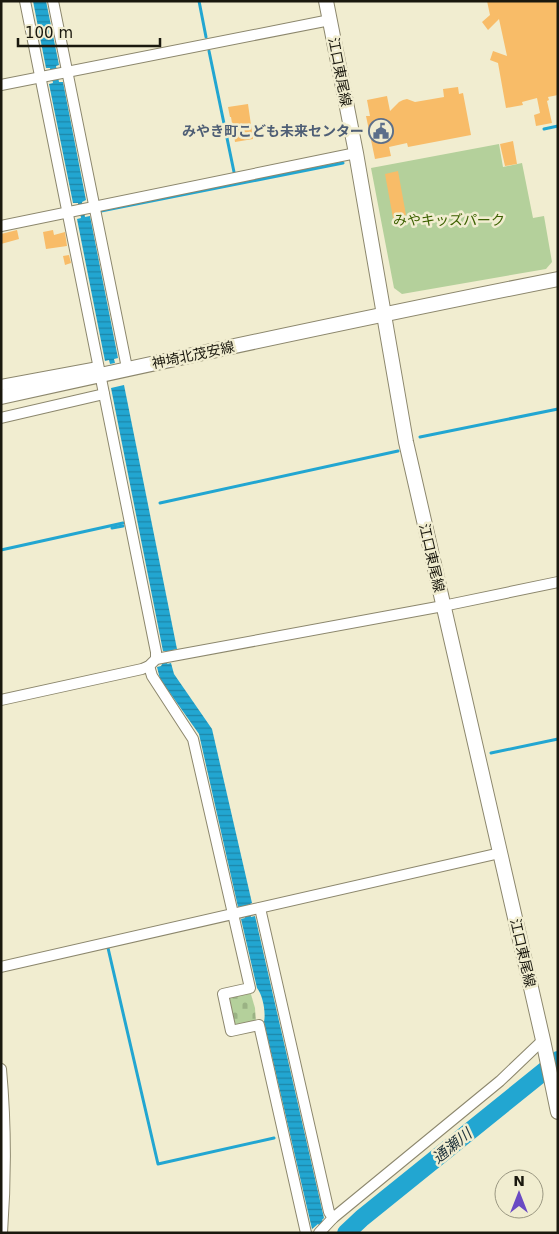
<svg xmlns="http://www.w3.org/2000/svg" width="559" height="1234" viewBox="0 0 559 1234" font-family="'DejaVu Sans','Noto Sans JP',sans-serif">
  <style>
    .cemetery { fill: url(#cemetery-stones) }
    .park { fill: #b4d09b }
    .water { fill: url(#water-rules) }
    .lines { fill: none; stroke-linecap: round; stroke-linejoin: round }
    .stream { stroke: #22a6d1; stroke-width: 3 }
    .river { stroke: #22a6d1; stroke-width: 18 }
    .building { fill: #f8bc68 }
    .street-casing { stroke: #8c876d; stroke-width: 12 }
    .secondary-casing { stroke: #8c876d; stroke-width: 16 }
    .street { stroke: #fff; stroke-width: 10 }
    .secondary { stroke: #fff; stroke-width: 14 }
    .labels { text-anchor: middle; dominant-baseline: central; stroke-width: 5; stroke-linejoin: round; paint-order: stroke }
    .street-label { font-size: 14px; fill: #1a180e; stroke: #f1edd0 }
    .service-label { font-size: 14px; font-weight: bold; fill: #4e5e75; stroke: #f1edd0; text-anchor: end }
    .park-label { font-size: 14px; fill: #3c6100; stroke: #f1edd0 }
    .water-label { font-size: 15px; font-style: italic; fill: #1e323b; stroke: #f1edd0 }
  </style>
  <defs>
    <pattern id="cemetery-stones" width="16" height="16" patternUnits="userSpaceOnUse" patternTransform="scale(1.25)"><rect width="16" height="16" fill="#b4d09b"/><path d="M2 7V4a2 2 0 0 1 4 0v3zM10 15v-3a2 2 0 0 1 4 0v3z" fill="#9ab284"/></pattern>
    <pattern id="water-rules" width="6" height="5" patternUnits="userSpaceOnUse" patternTransform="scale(1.25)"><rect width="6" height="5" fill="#22a6d1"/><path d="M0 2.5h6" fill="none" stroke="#1d86a8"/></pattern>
  </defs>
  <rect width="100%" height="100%" fill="#f1edd0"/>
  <polygon class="cemetery" points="250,991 255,1008 256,1023 238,1026 233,1023 228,1000 233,994"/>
  <polygon class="park" points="499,144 503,167 522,163 533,218 544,216 552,262 546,269 402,294 394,288 371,168"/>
  <g class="water">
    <polygon points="33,1 46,1 59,65 56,66 59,82 63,82 86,200 82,202 85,217 90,216 118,358 114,359 115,363 110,364 109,360 105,361 77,219 81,218 78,203 73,203 49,84 53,83 50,68 46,68"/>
    <path d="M124 385 177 649 173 650 174 652 167 664 171 663 174 674 212 729 252 903 248 905 251 917 255 916 324 1218 322 1220 324 1222 320 1226 318 1224 312 1229 264 1022C266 1012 263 996 257 988L241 919 245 918 242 906 238 907 199 734 160 679 157 667 161 666 168 653 167 651H163L111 388Z"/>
  </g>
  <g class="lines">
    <g class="stream">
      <polyline points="199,1 206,37"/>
      <polyline points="209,51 234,172"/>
      <polyline points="544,129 558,126"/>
      <polyline points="101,211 343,163"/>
      <polyline points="420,437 558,409"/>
      <polyline points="160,503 398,451"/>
      <polyline points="112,528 123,526"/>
      <polyline points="1,550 123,523"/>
      <polyline points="491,753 558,739"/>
      <polyline points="108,948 158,1164 274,1138"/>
      <polyline points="347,1232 348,1233"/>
    </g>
    <polyline class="river" points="346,1233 362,1218 558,1060"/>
  </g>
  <g class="building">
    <polygon points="487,1 558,1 558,95 548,97 549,100 547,101 552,123 536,126 534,115 540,113 537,98 522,102 523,105 506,108 498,63 490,60 493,51 507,56 499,19 488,30 482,22 490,15"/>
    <polygon points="458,87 459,94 463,93 471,135 408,147 407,143 389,147 391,156 375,159 366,116 370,116 367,100 387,96 390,111 399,102 403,100 407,99 415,102 444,97 443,89"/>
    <polygon points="248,104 253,139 235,142 231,117 230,117 228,107"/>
    <polygon points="513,141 517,164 505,166 500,144"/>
    <polygon points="398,171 406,215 393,218 385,174"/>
    <polygon points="17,230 19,239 1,244 1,234"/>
    <polygon points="53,230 54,235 65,232 67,246 46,249 43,232"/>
    <polygon points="69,255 71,263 65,265 63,256"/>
  </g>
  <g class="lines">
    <defs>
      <g id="street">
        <polyline points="25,1 156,652 156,659"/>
        <polyline points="53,1 127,368"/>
        <polyline points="1,85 330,20"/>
        <polyline points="1,226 356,153"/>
        <polyline points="1,385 98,367"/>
        <polyline points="1,418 104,394"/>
        <polyline points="149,666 152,676 193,739 250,988 223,994 231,1031 259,1025 306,1233"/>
        <polyline points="1,700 142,669 149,666 156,659 443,606 558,582"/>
        <polyline points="260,908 329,1212 333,1218"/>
        <polyline points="1,967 500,853"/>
        <path d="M1 1069C6 1124 6 1178 2 1233"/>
        <polyline points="319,1233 333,1218 500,1081 543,1040"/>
      </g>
      <g id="secondary">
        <polyline points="326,1 356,153 406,442 543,1040 558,1112"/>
        <path d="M1 397C186 356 372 316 558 279"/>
      </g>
    </defs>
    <use href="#street" class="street-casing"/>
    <use href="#secondary" class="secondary-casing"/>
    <use href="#street" class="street"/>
    <use href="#secondary" class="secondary"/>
  </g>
  <defs>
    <symbol id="civic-ring" viewBox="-11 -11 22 22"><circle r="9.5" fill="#f1edd0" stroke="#5c6f8a" stroke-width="1.5"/><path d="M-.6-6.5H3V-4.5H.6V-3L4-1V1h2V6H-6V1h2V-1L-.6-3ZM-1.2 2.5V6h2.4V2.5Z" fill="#5c6f8a"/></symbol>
  </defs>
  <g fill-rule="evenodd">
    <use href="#civic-ring" x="367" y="117" width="28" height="28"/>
  </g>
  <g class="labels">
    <g class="street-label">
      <text transform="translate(340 72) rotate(79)">江口東尾線</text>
      <text transform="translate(193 355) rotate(-12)">神埼北茂安線</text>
      <text transform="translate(432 558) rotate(77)">江口東尾線</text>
      <text transform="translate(523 953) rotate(77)">江口東尾線</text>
    </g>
    <g class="service-label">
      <text x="364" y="131">みやき町こども未来センター</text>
    </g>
    <g class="park-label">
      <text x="449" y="220">みやキッズパーク</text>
    </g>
    <g class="water-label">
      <text transform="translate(452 1146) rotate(-39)">通瀬川</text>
    </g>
  </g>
  <rect width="559" height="1234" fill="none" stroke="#1a180e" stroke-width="5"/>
  <g transform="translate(519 1194)"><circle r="24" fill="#f1edd0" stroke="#9b9882"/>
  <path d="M0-4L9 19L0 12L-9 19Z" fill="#6a4ac3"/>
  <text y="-8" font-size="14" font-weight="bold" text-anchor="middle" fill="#1a180e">N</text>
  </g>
  <path d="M18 38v8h142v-8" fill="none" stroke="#1a180e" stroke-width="2.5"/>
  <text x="25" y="38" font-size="15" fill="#1a180e" stroke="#f1edd0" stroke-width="4" paint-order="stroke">100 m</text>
</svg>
